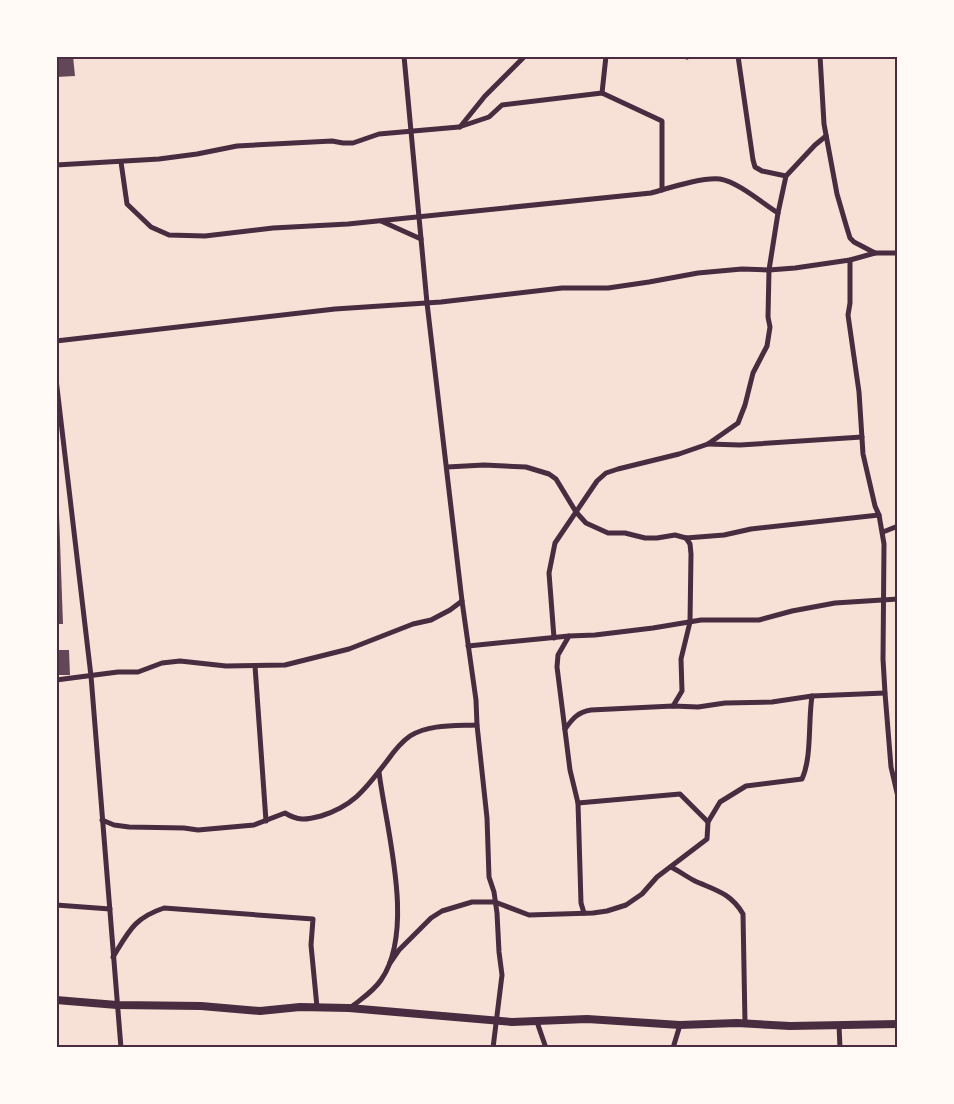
<svg xmlns="http://www.w3.org/2000/svg" width="954" height="1104" viewBox="0 0 954 1104" font-family="Rubik,sans-serif">
  <style>
    .building { fill: #644757 }
    .lines { fill: none; stroke-linecap: round; stroke-linejoin: round }
    .minor { stroke: #4a2c40; stroke-width: 5 }
    .tertiary { stroke: #4a2c40; stroke-width: 8 }
    .neatline { fill: none; stroke: #4a2c40; stroke-width: 2 }
  </style>
  <rect width="100%" height="100%" fill="#f7e1d7"/>
  <g class="building">
    <polygon points="56,56 73,56 75,76 56,77"/>
    <polygon points="56,514 59,514 63,624 56,624"/>
    <polygon points="56,650 69,650 70,675 56,675"/>
  </g>
  <g class="lines">
    <g class="minor">
      <polyline points="404,56 427,303 462,601 476,700 477,725 487,818 489,877 494,892 497,913 499,952 502,975 493,1048"/>
      <polyline points="686,56 687,57"/>
      <polyline points="738,56 753,160 755,167 762,171 786,176"/>
      <polyline points="820,56 824,124 837,194 846,225 850,238 854,242 875,253"/>
      <polyline points="602,93 662,121 662,190"/>
      <polyline points="460,127 485,96 525,56"/>
      <path d="M121 162 127 204 151 227 169 235 205 236 273 228 348 224 651 193C669 188 702 177 720 179 738 182 762 203 778 213"/>
      <polyline points="56,165 159,159 197,154 237,146 332,141 343,143 353,143 379,134 459,127 489,117 502,105 602,93 606,56"/>
      <polyline points="381,221 421,239"/>
      <polyline points="850,260 850,303 848,315 859,392 863,454 875,506 879,515 884,544 883,659 885,693 891,767 898,797"/>
      <polyline points="56,341 335,309 441,302 562,288 608,288 649,282 698,273 742,269 769,270 795,268 850,260 875,253 898,253"/>
      <polyline points="56,379 91,676 121,1048"/>
      <polyline points="708,444 740,445 862,437"/>
      <polyline points="447,467 484,465 526,467 549,474 556,479 576,512 586,523 608,533 625,533 645,538 657,538 675,535 686,538 724,535 751,529 879,515"/>
      <polyline points="883,532 898,526"/>
      <polyline points="569,636 558,655 557,667 570,770 578,803 581,903 584,913"/>
      <polyline points="554,638 549,573 555,543 597,481 606,473 618,469 679,454 708,444 738,423 745,405 753,373 767,346 770,327 768,317 769,270 778,213 786,176 815,145 826,136"/>
      <polyline points="468,646 569,636 595,635 653,628 701,620 759,620 792,611 835,603 898,599"/>
      <polyline points="255,666 266,821"/>
      <polyline points="56,680 118,672 138,672 162,663 180,661 226,666 285,665 349,649 413,624 431,620 450,610 462,601"/>
      <polyline points="673,706 682,691 681,659 690,622 691,554 690,544 686,538"/>
      <path d="M565 729C573 718 578 712 591 710L673 706 698 707 725 703 772 702 812 696 885 693"/>
      <polyline points="578,803 680,794 708,822"/>
      <path d="M102 820 114 825 129 827 184 828 198 830 254 825 285 813C298 821 306 820 321 816 355 805 366 788 387 761 394 751 400 743 410 736 429 724 455 726 477 725"/>
      <path d="M671 867C679 871 687 877 695 881 715 890 731 893 743 914L745 1023"/>
      <polyline points="56,905 110,909"/>
      <path d="M113 957C129 931 134 918 164 908L313 919 311 945 317 1007"/>
      <path d="M390 963 399 950 431 918 442 911 472 902H495L529 915 593 913 607 911 626 905 642 894 657 877 707 839 708 822 720 802 746 786 802 779C812 757 808 722 812 696"/>
      <path d="M350 1008C361 999 373 992 381 980 416 930 386 829 379 772"/>
      <polyline points="537,1022 546,1048"/>
      <polyline points="839,1025 840,1048"/>
      <polyline points="673,1048 680,1025"/>
    </g>
    <polyline class="tertiary" points="56,1000 117,1005 201,1006 260,1011 300,1007 349,1008 512,1022 587,1019 680,1025 737,1023 790,1026 898,1024"/>
  </g>
  <rect width="954" height="1104" fill="none" stroke="#fffaf5" stroke-width="115"/>
  <rect x="58" y="58" width="838" height="988" class="neatline"/>
</svg>
